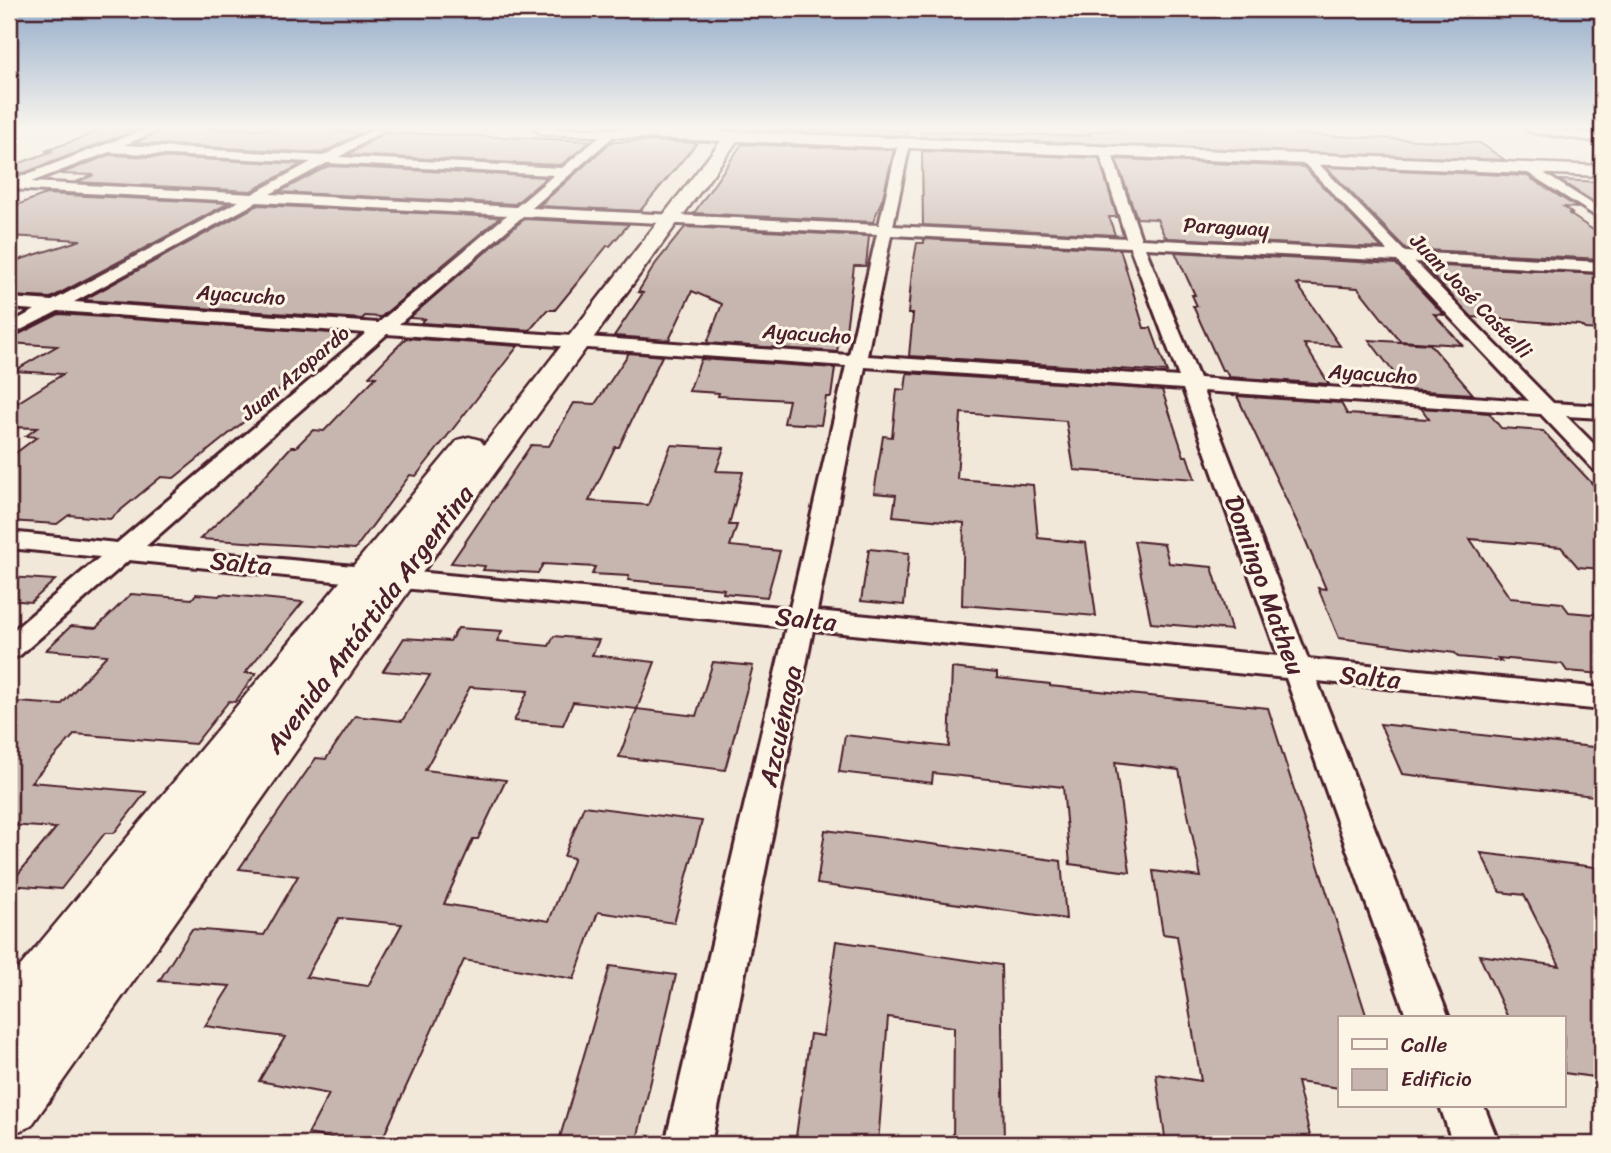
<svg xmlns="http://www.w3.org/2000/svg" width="1611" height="1153" viewBox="0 0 1611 1153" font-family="Sriracha,sans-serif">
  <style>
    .building { fill: #c7b6af; stroke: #4a1f2b; stroke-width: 2; fill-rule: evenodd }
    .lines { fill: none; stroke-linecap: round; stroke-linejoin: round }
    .minor-casing { stroke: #4a1f2b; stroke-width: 6 }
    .secondary-casing { stroke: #4a1f2b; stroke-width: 5 }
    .minor { fill: #fcf5e5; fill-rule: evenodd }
    .secondary { fill: #fcf5e5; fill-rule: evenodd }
    .labels { text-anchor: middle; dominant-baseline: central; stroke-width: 6; stroke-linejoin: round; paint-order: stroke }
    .far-street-label { font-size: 21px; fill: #4a1f2b; stroke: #fcf5e5 }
    .street-label { font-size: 26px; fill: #4a1f2b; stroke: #fcf5e5 }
  </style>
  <rect width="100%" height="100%" fill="#f1e8da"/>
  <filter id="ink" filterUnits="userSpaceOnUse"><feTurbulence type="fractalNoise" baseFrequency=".0143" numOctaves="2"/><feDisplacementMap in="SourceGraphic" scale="14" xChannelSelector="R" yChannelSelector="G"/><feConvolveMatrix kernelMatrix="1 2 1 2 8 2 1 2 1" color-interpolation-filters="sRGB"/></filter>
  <g filter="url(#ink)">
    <g class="building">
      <polygon points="106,129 138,129 24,173 9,172 9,167 53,151 45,151"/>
      <polygon points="163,129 325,129 323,130 361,133 322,153 135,143"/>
      <polygon points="878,129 908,131 906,136 752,130"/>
      <polygon points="1149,129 1291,129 1296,134 1480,143 1505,160 921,137 921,131 1077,136 1090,135 1088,133 1095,131"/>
      <polygon points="384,133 459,135 591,141 561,165 348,155"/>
      <polygon points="652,141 697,143 640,211 539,206 611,142"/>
      <polygon points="742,144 894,150 883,197 873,222 694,213"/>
      <polygon points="922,151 1099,158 1117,217 1109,217 1115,235 923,225"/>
      <polygon points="109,155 302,164 251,191 76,182 94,175 60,174"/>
      <polygon points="1116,159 1304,167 1382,248 1168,238 1164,235 1157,219 1137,218"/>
      <polygon points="328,166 547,177 515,204 279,192"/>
      <polygon points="1326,167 1527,176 1578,208 1564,207 1573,214 1568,213 1602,236 1602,259 1406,249"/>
      <polygon points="1559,180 1602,182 1602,207"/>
      <polygon points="46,194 229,203 51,298 9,296 9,263 81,240 9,236 9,208"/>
      <polygon points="258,205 500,217 381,317 365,316 362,319 83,300"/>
      <polygon points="524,219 629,224 610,246 607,246 555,310 547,310 530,330 421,323 425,319 409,318"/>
      <polygon points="685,227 869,236 866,266 854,266 845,339 839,339 837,352 707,343 722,304 692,291 669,340 614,336 643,293 638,292 656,263"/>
      <polygon points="924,239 1120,249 1144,328 1151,328 1167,372 909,356 913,314 908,314 912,271 917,243 924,243"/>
      <polygon points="1175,252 1396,264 1444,315 1434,314 1462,345 1400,341 1358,288 1297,284 1340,346 1304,344 1329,384 1229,377 1225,370 1222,370 1193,306 1197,306 1192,295 1195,295"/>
      <polygon points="1422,265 1602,274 1602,330 1585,329 1580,325 1472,317"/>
      <polygon points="59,314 346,334 309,369 301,369 246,420 174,478 161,477 110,519 69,515 57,524 9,521 9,458 37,437 26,436 37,428 9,427 9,408 63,374 14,371 57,346 9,343 9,339"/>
      <polygon points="406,338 518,346 416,476 410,475 355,549 200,539 251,491 291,447 296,447 313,430 324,431 376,377 369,376"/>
      <polygon points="1369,340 1430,344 1473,394 1407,390"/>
      <polygon points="629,353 662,356 619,447 615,447 589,501 648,505 671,445 724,448 716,471 743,472 729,525 737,525 730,546 780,551 767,597 723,593 724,589 628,580 629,576 592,574 595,567 543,564 538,573 483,570 485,566 451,563 531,445 549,446 574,403 595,404"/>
      <polygon points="701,359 835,368 831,397 826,397 821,425 784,423 789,400 718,396 719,393 689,391"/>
      <polygon points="907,373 1162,390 1184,456 1187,456 1195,479 1074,470 1066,421 961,413 957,479 1033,485 1038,538 1086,543 1096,616 962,605 964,523 893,516 896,495 874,493 883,436 892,437 897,389 905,390"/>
      <polygon points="1237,396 1341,403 1347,414 1429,419 1421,408 1489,413 1501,428 1543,431 1602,494 1602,569 1578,567 1561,547 1470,539 1510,598 1562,603 1569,612 1602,615 1602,674 1567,671 1562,664 1498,658 1501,661 1458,657 1455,653 1339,638 1318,588 1326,589 1305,539"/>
      <polygon points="1134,541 1164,544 1169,563 1212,567 1231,630 1151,623"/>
      <polygon points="869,549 909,553 904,605 861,601"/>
      <polygon points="9,577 55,580 31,602 9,600"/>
      <polygon points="131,594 192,599 196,594 219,596 221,594 303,602 245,673 256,673 235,702 229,701 195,744 75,734 31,782 146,792 114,833 105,833 61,889 9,885 56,828 9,825 9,711 18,702 61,705 107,655 46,650 71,626 96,628"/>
      <path d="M458 628 502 631 497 641 549 646 554 636 599 640 592 655 655 662 637 709 573 702 563 725 514 721 528 691 470 687 425 770 506 780 478 839H473L444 904 549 921 574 858 564 856 584 806 702 821 674 923 598 912 574 979 464 960 380 1144H362L308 1134 329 1094 259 1081 285 1037 205 1026 230 986 159 981 192 929 264 935 298 876 239 869 316 758 326 759 355 716 402 721 430 675 383 671 404 638 450 641ZM339 918 402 924 368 986 306 977Z"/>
      <polygon points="713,662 753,666 725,770 619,757 637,709 696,716"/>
      <polygon points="952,668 997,673 997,678 1050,684 1050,686 1268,708 1367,1018 1340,1018 1340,1088 1297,1082 1312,1144 1166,1144 1156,1074 1201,1081 1177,936 1163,934 1153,871 1201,877 1179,770 1115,762 1130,872 1070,864 1063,787 933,773 932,783 839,772 845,735 949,747"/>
      <polygon points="1380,724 1602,748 1602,797 1402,774"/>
      <polygon points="825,830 1061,861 1066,919 817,884"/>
      <polygon points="1481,853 1602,868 1602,1078 1564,1073 1564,1018 1508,1018 1479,955 1560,966 1524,895 1500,892"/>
      <polygon points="836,941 1001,965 1004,1144 953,1144 954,1027 888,1017 878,1144 795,1144 810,1034 823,1036"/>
      <polygon points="610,966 676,975 636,1144 558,1144"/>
    </g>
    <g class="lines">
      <defs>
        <g id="minor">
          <path d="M146 129H161L124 145 323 156 373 129H386L339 157 562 168 608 130 614 129 618 132 616 134 532 208 879 225 898 143 904 140 910 143 893 226 1126 238 1099 151 1105 147 1111 151 1141 239 1388 251 1303 162V156H1311L1405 252 1602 262V272L1415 262 1553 403 1602 406V418L1566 416 1602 452V472L1594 470 1541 414 1203 391 1308 659 1602 688V710L1317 681 1449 1018H1407L1286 678 813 630 711 1144H665L786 627 129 560 19 656 9 659V634L100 557 9 548V532L117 543 366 333 58 311 9 336V324L35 310 9 308V298L52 301 239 201 9 189V181ZM109 152 311 162 252 194 31 182ZM327 163 554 175 516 207 270 194ZM257 202 507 215 378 323 74 302ZM523 216 877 234 849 355 399 324ZM891 235 1130 247 1179 377 867 356ZM1145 248 1397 261 1529 401 1199 378ZM387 334 846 366 790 608 146 546ZM865 367 1183 389 1278 656 817 611Z"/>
          <polygon points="1526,129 1555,129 1602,136 1602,142 1531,132"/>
          <polygon points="1529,164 1602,210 1602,220 1525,171 1525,165"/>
          <polygon points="1440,1106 1484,1106 1499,1144 1453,1144"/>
        </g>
        <polygon id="secondary" points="534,129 663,129 1602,166 1602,176 737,141 411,588 31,1126 9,1135 9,980 458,440 469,437 480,440 484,445 721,141 542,134"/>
      </defs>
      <use href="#minor" class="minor-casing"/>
      <use href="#secondary" class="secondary-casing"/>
      <use href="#minor" class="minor"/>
      <use href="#secondary" class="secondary"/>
    </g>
  </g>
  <linearGradient id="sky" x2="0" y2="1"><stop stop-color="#94acca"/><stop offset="0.44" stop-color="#f9f5ee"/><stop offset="1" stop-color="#f9f5ee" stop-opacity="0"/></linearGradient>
  <rect width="1611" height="291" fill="url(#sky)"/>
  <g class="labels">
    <g class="far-street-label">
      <text transform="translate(1226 227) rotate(3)">Paraguay</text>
      <text transform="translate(241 295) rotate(4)">Ayacucho</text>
      <text transform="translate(1471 296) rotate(46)">Juan José Castelli</text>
      <text transform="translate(807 334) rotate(4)">Ayacucho</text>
      <text transform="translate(295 373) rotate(-40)">Juan Azopardo</text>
      <text transform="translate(1373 374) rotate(4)">Ayacucho</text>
    </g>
    <g class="street-label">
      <text transform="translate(241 563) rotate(6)">Salta</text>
      <text transform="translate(1265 585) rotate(70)">Domingo Matheu</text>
      <text transform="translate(369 619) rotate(-53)">Avenida Antártida Argentina</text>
      <text transform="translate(806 619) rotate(6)">Salta</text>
      <text transform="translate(1370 677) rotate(5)">Salta</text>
      <text transform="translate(780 726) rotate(-78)">Azcuénaga</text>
    </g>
  </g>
  <rect width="1611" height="1153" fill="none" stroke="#fcf5e5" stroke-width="35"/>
  <rect x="18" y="18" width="1576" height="1118" fill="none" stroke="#4a1f2b" stroke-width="2.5" filter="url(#ink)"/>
  <rect x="1338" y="1016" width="228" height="91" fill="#fcf5e5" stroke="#b59f9b" stroke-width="2"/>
  <rect x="1352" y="1039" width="35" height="10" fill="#fcf5e5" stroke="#b59f9b" stroke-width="2"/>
  <text x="1401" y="1052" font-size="21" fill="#4a1f2b">Calle</text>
  <rect x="1352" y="1069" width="35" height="21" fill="#c7b6af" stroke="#b59f9b" stroke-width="2"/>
  <text x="1401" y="1086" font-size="21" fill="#4a1f2b">Edificio</text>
</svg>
